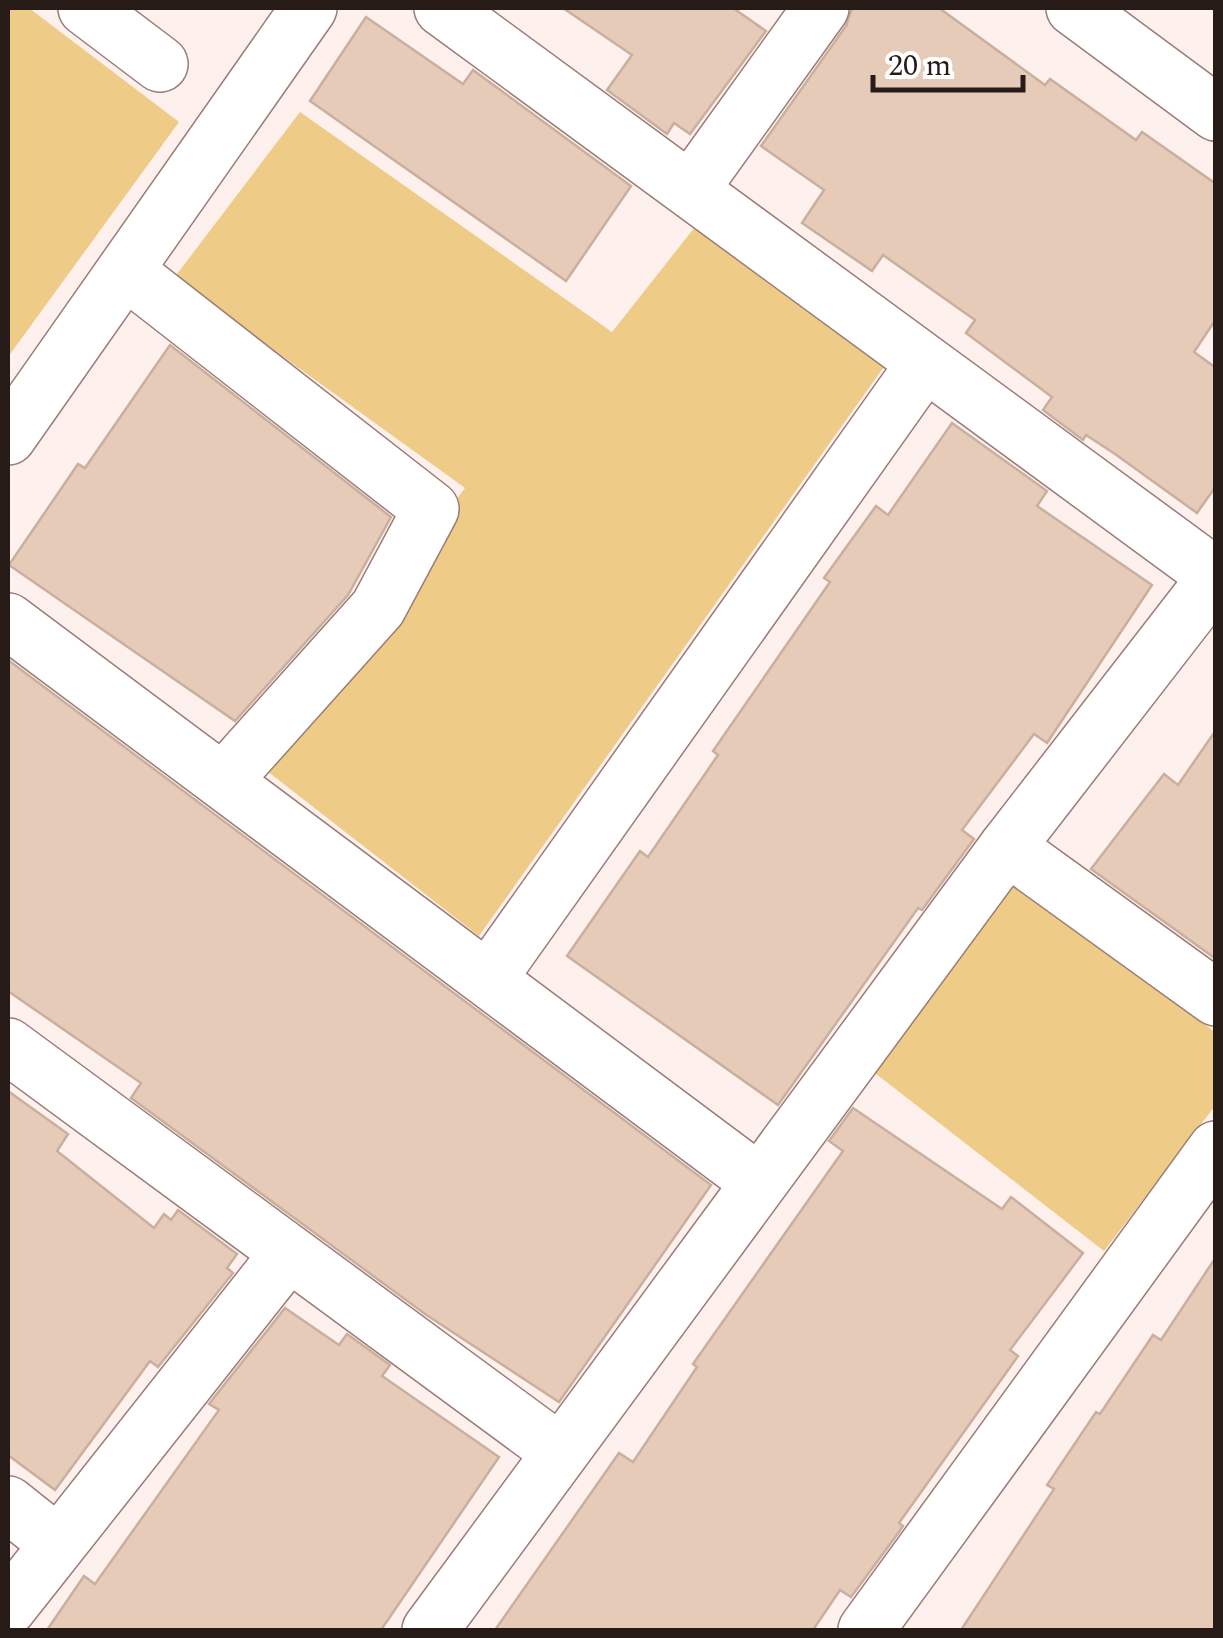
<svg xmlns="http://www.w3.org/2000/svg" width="1223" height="1638" viewBox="0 0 1223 1638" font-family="Spectral,serif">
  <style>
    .green { fill: #efcb88 }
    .building { fill: #e7cbb9; stroke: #c9af9d; stroke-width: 2.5 }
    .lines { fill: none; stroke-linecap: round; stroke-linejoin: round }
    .minor-casing { stroke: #9b7c76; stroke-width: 58 }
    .minor { stroke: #fff; stroke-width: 55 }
  </style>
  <rect width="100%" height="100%" fill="#fef0ed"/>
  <g class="green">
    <polygon points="8,8 29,8 179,122 8,357"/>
    <polygon points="300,112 612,332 695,227 886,364 479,936 258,764 465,488 174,278"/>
    <polygon points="1017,880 1215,1032 1215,1106 1104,1251 871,1070"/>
  </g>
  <g class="building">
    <polygon points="563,8 733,8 766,31 690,134 674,123 667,134 607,90 632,55"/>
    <polygon points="852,8 939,8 1045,85 1050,79 1136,140 1142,132 1216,184 1216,319 1194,352 1216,368 1216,486 1197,513 1115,454 1086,435 1083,440 1043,410 1052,397 966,333 975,320 883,255 872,271 802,223 824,190 761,146 846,26"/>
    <polygon points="366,17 463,84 473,70 631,186 566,281 310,101"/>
    <polygon points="170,345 391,517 348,595 235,721 9,565 78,464 85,468"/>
    <polygon points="952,423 1047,491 1037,506 1152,585 1047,743 1034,734 962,830 974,839 922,910 918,908 778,1105 567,956 640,851 648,857 718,755 713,751 830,582 824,578 876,506 888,515"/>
    <polygon points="8,660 711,1185 559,1402 425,1314 131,1098 141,1083 8,991"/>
    <polygon points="1216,730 1216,959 1091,869 1164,774 1178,785"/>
    <polygon points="8,1091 68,1134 57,1151 154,1228 164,1214 171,1220 178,1210 237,1254 227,1268 233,1273 158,1367 150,1361 55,1490 8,1455"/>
    <polygon points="853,1108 1002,1209 1011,1197 1083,1253 1010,1350 1018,1356 899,1523 903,1526 899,1532 851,1597 840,1590 813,1630 495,1630 619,1453 633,1462 697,1367 693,1364 843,1151 829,1141"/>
    <polygon points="1216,1257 1216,1630 961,1630 1054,1489 1047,1485 1096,1412 1100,1414 1153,1335 1161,1340"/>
    <polygon points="285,1308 339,1345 347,1334 390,1365 382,1376 499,1457 381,1630 47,1630 84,1576 95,1584 219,1410 209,1404"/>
  </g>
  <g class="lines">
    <defs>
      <g id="minor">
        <polyline points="86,8 160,64"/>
        <polyline points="442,8 1216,576"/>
        <polyline points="1074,8 1216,113"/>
        <polyline points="691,189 821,8"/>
        <polyline points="127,272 431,509 378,608 223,781"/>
        <polyline points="8,437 309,8"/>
        <polyline points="8,621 759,1182"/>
        <polyline points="1007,847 1216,998"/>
        <polyline points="488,979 925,363"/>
        <polyline points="8,1046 560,1452"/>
        <polyline points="8,1504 57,1543"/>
        <polyline points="8,1608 287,1255"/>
        <polyline points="430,1630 1007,847 1216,577"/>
        <polyline points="866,1630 1216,1149"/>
      </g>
    </defs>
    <use href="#minor" class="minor-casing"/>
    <use href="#minor" class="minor"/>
  </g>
  <rect width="1223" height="1638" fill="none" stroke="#271b18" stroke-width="20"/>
  <path d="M873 75v15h150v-15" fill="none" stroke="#271b18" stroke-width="5"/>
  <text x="888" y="75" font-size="30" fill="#271b18" stroke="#ffffff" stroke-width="8" paint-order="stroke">20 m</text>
</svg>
